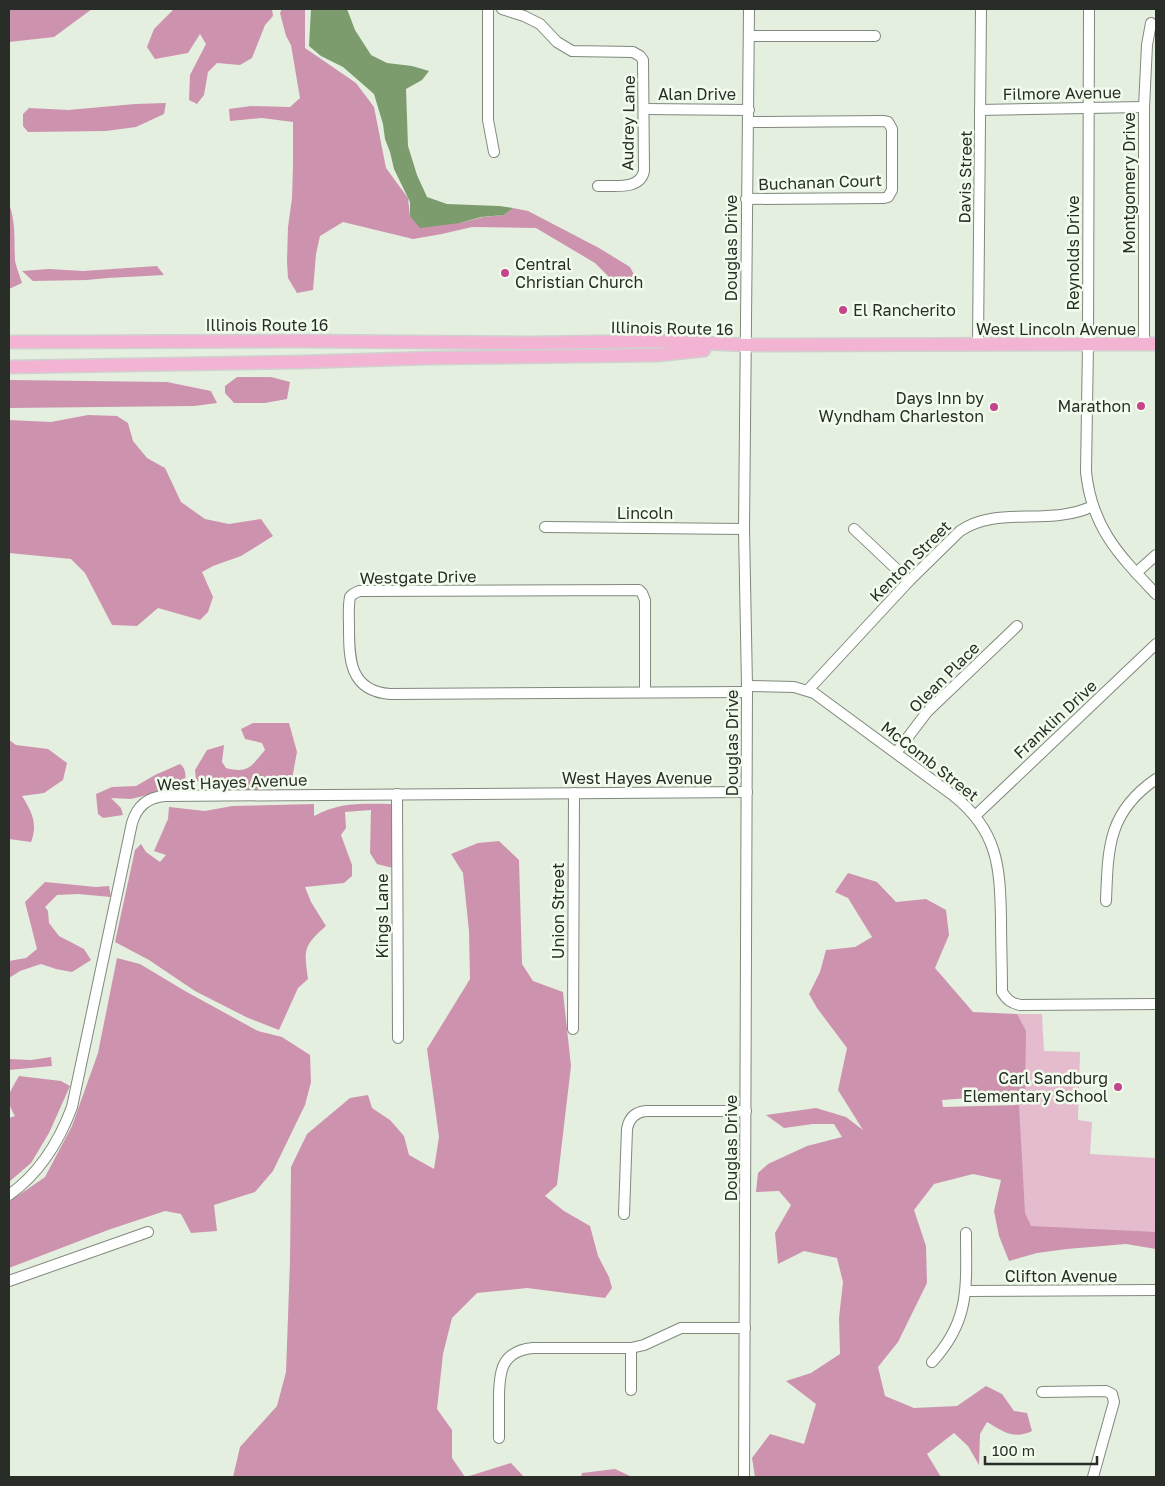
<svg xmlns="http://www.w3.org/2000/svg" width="1165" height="1486" viewBox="0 0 1165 1486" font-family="'Golos Text',sans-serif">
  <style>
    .green { fill: #e5bcce }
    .forest { fill: #cd93ae }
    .water { fill: #7c9c6d }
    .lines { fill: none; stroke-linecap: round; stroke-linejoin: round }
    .minor-casing { stroke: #80897c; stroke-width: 12 }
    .major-casing { stroke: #d0d1cf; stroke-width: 15 }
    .minor { stroke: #fff; stroke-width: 10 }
    .major { stroke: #f3b4d4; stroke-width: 12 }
    .poi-dot { fill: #c5448c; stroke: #f2fced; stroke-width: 2 }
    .labels { text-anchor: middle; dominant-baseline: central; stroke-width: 5; stroke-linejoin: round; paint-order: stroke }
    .street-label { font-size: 16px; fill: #292d27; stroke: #f2fced }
    .poi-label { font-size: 16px; fill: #292d27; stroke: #f2fced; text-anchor: end }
  </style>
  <rect width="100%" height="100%" fill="#e4efe0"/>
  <polygon class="green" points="1017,1014 1042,1014 1044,1051 1080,1052 1078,1120 1092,1122 1090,1154 1156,1158 1156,1243 1014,1238"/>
  <g class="forest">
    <polygon points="9,9 92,9 54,37 9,42"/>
    <polygon points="174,9 272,9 273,16 265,25 252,58 240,65 217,63 208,72 204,95 197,104 189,100 190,75 206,44 200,34 188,53 155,59 147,47 154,29"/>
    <polygon points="282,9 305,9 305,48 356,83 374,107 386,168 408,198 410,216 460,223 483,217 504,215 513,208 528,211 599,248 630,267 639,284 628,290 612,280 595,263 536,228 472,227 442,234 413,239 343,222 320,236 316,254 313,290 297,293 288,278 287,262 288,227 292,198 293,166 293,122 262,118 230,121 229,109 251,106 290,107 300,98 291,45 286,36 280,13"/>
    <polygon points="166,103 164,114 136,127 106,131 28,132 23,126 23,114 29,108 68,110 135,104"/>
    <path d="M9 204C16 222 14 241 15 260 16 267 20 276 22 283L9 289Z"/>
    <polygon points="157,266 164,275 108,278 87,280 33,281 22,271 49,269 83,271"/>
    <polygon points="237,377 271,377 290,382 287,399 265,403 234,403 225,393 225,386"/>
    <polygon points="9,380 167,382 211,391 217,403 194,406 9,408"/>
    <polygon points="88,415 117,416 128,423 133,441 147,458 165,468 181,502 205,519 229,524 261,519 273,536 241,556 213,566 202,572 213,597 208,612 200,620 158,608 137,626 112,625 85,573 71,559 9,553 9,420 51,422"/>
    <path d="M253 723H289L297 752 292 779C265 790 221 801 196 780L195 770 207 750 224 745 222 762 226 768C249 774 251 766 265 750L262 743 245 739 241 729Z"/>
    <path d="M9 740 16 745 48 749 67 763 63 780 44 793 22 796C32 812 38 824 31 842L9 839Z"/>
    <path d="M180 764C187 769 186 779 184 786L131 799 111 798 121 808 123 815 103 818 98 814 96 794 112 787 136 786 155 775Z"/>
    <path d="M314 804V816C342 801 364 804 395 804L393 868 377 864 370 853 371 810 345 812 346 828 341 835 352 865V876L344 883 305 887 311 902 326 926C303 946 304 950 308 979L298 988 279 1030 246 1017 195 991 149 960 115 942 135 850 141 844 146 852 160 862 166 855 154 851 168 819 169 807 205 811 232 806Z"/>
    <polygon points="499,841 519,860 522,964 533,981 563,992 571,1066 557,1185 545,1196 564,1211 590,1226 598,1256 609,1277 612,1288 605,1298 527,1288 477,1293 452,1318 443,1354 437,1409 452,1430 452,1458 465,1477 233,1477 240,1447 277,1406 286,1372 290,1261 291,1167 307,1134 350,1098 368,1095 372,1108 390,1120 404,1136 409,1155 434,1169 439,1137 427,1049 470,979 469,931 463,873 451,854 478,843"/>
    <path d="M848 873 877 882 896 902 926 899 946 910 949 935 935 968 973 1012 1017 1014 1026 1031 1025 1094 942 1100 943 1107 1019 1105 1025 1213 1031 1226 1156 1232V1249L1126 1244 1067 1249 1037 1253 1009 1261 999 1236 994 1211 1001 1180 973 1174 934 1184 914 1210 926 1246 927 1283 898 1342 878 1367 885 1396 914 1408 957 1406 986 1386 1002 1394 1014 1411 1027 1413 1032 1431C1014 1440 1002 1431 987 1422L980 1434 979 1465 968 1446 954 1433 927 1454 941 1477H755L752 1458 770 1434 804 1444 816 1404 786 1381 811 1373 840 1354 839 1318 843 1282 837 1258 804 1251 778 1264 775 1233 791 1205 779 1191 756 1192 758 1173 768 1164 807 1146 842 1137 834 1124H813L784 1128 766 1115 816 1108 846 1117 863 1130 838 1090 847 1048 817 1008 809 994 820 972 826 950 855 947 872 937 848 898 835 892Z"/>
    <polygon points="45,882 96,887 109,886 111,897 78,894 57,895 45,907 48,911 49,923 59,936 84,949 91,960 72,972 56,969 41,964 20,971 9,978 9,961 26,958 37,949 25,902"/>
    <polygon points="117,958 140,964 185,991 258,1031 282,1037 310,1055 311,1082 305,1105 273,1171 255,1192 214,1205 217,1231 191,1233 181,1214 165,1211 108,1230 9,1268 9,1202 45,1177 72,1126 98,1053"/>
    <polygon points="51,1057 52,1066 9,1070 9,1059 31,1060"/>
    <path d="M19 1076 61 1081 70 1086 49 1133 31 1163 9 1182V1118L15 1116C4 1097 9 1094 19 1076Z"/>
    <polygon points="511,1463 524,1477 465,1477 466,1477"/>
    <polygon points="615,1469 632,1477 581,1477 582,1473"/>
  </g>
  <polygon class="water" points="311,9 347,9 355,30 371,55 387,63 412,66 429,71 422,80 406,89 408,146 417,175 427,197 447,204 499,206 513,208 504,215 481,217 460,223 420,228 410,216 410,202 394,169 390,152 385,139 383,124 374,94 343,67 321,56 309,46"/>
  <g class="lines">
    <defs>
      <g id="minor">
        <polyline points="488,9 488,120 494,152"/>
        <path d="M502 9 524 16 540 24 557 42 572 51 633 52 640 56 643 60 644 171C640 191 613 185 598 186"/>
        <path d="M1089 9 1088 345 1086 472C1092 528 1119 555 1156 594"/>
        <polyline points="749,36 875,36"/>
        <polyline points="644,109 749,110"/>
        <polyline points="980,110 1144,107"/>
        <polyline points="746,199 884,198 888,197 892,190 892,129 888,122 883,121 749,122"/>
        <polyline points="1144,344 1144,107 1147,45 1151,23"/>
        <polyline points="978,345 981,9"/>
        <polyline points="545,527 744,529"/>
        <polyline points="854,529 909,581"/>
        <polyline points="1136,573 1156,555"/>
        <path d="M747 686 794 687 814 693 954 796C998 831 1000 867 1001 919 1001 943 1002 967 1002 992 1007 1000 1011 1003 1020 1005L1156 1004"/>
        <path d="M808 690 909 581 960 531C998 505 1049 527 1093 506"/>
        <path d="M645 692V600L642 593 639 590 359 591 353 594 350 597C348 607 349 618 349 628 349 660 350 691 390 694L747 692"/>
        <polyline points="896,753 927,712 1017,626"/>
        <polyline points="397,794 398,1038"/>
        <polyline points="975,816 1156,644"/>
        <path d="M1106 901C1108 847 1108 812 1156 779"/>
        <polyline points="573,1029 574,793"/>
        <path d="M9 1195C40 1173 59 1142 72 1107L132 823C137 806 148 797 165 796L747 792"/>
        <path d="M624 1214 627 1129C629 1118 635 1112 646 1111H746"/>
        <polyline points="9,1281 148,1232"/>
        <polyline points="966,1291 1156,1290"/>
        <polyline points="631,1348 631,1390"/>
        <path d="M932 1362C971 1320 966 1285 966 1233"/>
        <polyline points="1042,1392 1106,1391 1112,1394 1114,1402 1093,1477"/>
        <path d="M499 1438C499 1425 499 1412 499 1399 499 1372 501 1351 533 1348H631L644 1345 681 1328H745"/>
        <polyline points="744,1477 747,686 744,529 749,9"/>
      </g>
      <g id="major">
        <polyline points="9,342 295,341 529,343 657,341 746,345 1156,344"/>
        <polyline points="9,367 302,362 430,358 658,355 704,350"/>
      </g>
    </defs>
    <use href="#minor" class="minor-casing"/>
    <use href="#major" class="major-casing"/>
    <use href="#minor" class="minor"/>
    <use href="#major" class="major"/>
  </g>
  <g class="poi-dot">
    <circle cx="505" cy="273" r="5"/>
    <circle cx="843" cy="310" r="5"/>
    <circle cx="1141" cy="406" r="5"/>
    <circle cx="994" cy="407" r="5"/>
    <circle cx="1118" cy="1087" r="5"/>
  </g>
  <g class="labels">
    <g class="street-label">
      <text transform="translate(1062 93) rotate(-1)">Filmore Avenue</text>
      <text x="697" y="94">Alan Drive</text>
      <text transform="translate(628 123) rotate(-89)">Audrey Lane</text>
      <text transform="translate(965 177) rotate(-89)">Davis Street</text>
      <text transform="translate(820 182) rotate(-2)">Buchanan Court</text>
      <text transform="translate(1129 183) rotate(-90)">Montgomery Drive</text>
      <text transform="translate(731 248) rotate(-90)">Douglas Drive</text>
      <text transform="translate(1073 253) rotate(-90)">Reynolds Drive</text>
      <text x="267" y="325">Illinois Route 16</text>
      <text transform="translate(672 328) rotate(1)">Illinois Route 16</text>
      <text x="1056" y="329">West Lincoln Avenue</text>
      <text x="645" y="513">Lincoln</text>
      <text transform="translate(910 561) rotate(-45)">Kenton Street</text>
      <text transform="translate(418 577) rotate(-1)">Westgate Drive</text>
      <text transform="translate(944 677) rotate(-45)">Olean Place</text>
      <text transform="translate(1055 719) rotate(-43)">Franklin Drive</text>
      <text transform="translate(732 743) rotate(-90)">Douglas Drive</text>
      <text transform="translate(930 761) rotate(38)">McComb Street</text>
      <text x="637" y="778">West Hayes Avenue</text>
      <text transform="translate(232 782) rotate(-2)">West Hayes Avenue</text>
      <text transform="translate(558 911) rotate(-90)">Union Street</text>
      <text transform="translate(382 916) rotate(-90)">Kings Lane</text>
      <text transform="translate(731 1148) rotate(-90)">Douglas Drive</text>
      <text x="1061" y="1276">Clifton Avenue</text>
    </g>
    <g class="poi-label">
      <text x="515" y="264" text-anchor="start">Central<tspan x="515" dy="18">Christian Church</tspan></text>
      <text x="853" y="310" text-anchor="start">El Rancherito</text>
      <text x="984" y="398">Days Inn by<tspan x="984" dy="18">Wyndham Charleston</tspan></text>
      <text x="1131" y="406">Marathon</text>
      <text x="1108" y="1078">Carl Sandburg<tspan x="1108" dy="18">Elementary School</tspan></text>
    </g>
  </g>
  <rect width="1165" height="1486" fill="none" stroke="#292d27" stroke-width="20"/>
  <path d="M985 1456v8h112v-8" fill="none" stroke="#292d27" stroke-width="2.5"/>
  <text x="992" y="1456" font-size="15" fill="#292d27" stroke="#f2fced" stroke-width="4" paint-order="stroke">100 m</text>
</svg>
